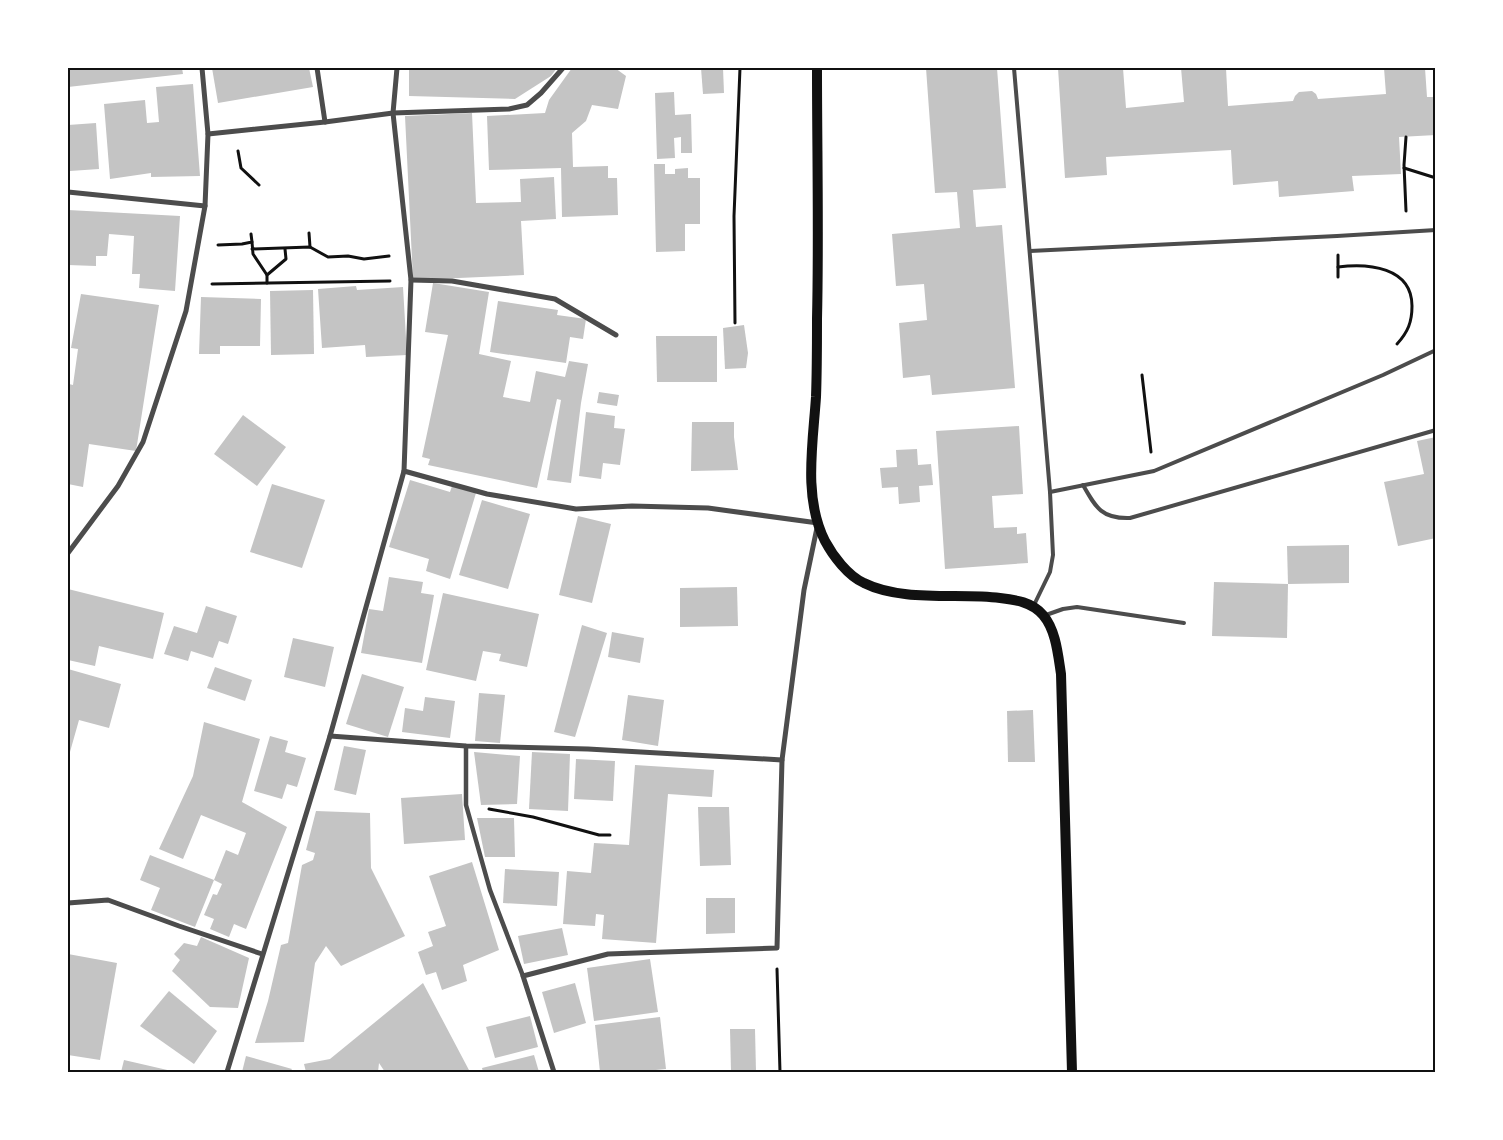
<svg xmlns="http://www.w3.org/2000/svg" width="1503" height="1140" viewBox="0 0 1503 1140" font-family="'IBM Plex Sans',sans-serif">
  <style>
    .building { fill: #c4c4c4 }
    .lines { fill: none; stroke-linecap: round; stroke-linejoin: round }
    .path { stroke: #111; stroke-width: 3 }
    .service { stroke: #4c4c4c; stroke-width: 4 }
    .pedestrian { stroke: #4c4c4c; stroke-width: 4.5 }
    .minor { stroke: #4c4c4c; stroke-width: 5 }
    .secondary { stroke: #111; stroke-width: 10 }
    .neatline { fill: none; stroke: #111; stroke-width: 2 }
  </style>
  <rect width="100%" height="100%" fill="#fff"/>
  <g class="building">
    <polygon points="68,68 182,68 183,74 68,87"/>
    <polygon points="212,68 309,68 313,87 218,103"/>
    <polygon points="409,68 557,68 551,76 515,99 409,96"/>
    <polygon points="572,68 615,68 626,76 618,109 592,105 586,121 572,133 573,167 608,166 608,178 617,178 618,215 562,217 561,168 489,170 487,116 545,113 549,100"/>
    <polygon points="701,68 723,68 724,93 703,94"/>
    <polygon points="926,68 997,68 1006,188 973,190 976,227 1002,225 1015,388 932,395 930,375 903,378 899,323 927,320 924,284 896,286 892,234 960,228 957,192 935,193"/>
    <polygon points="1058,68 1123,68 1126,108 1184,102 1181,68 1226,68 1228,106 1293,101 1295,96 1299,92 1312,91 1316,94 1318,99 1386,94 1384,68 1425,68 1427,97 1436,97 1436,135 1399,137 1401,174 1352,176 1354,191 1279,197 1278,181 1233,185 1231,150 1106,157 1107,175 1065,178"/>
    <polygon points="193,84 200,176 151,177 151,173 110,179 104,104 145,100 147,123 159,122 156,87"/>
    <polygon points="674,92 675,115 691,114 692,153 681,153 681,137 674,138 675,158 657,159 655,93"/>
    <polygon points="472,113 476,203 521,202 520,179 554,177 556,219 521,221 524,275 413,280 405,116"/>
    <polygon points="96,123 99,169 70,171 70,178 68,178 68,125"/>
    <polygon points="654,164 665,164 665,174 675,174 675,169 688,168 688,178 700,178 700,224 685,224 685,251 656,252"/>
    <polygon points="68,210 180,216 175,291 139,288 140,274 132,274 134,236 109,234 107,256 96,256 96,266 68,265"/>
    <polygon points="433,283 489,292 479,354 511,361 503,397 530,402 536,371 565,377 569,361 588,364 581,403 571,483 547,480 561,400 557,399 537,488 428,465 430,459 422,457 448,335 425,332"/>
    <polygon points="356,286 357,290 403,287 407,355 366,357 365,345 322,348 318,289"/>
    <polygon points="313,290 314,354 271,355 270,291"/>
    <polygon points="81,294 159,305 136,451 89,444 83,487 68,484 68,393 69,384 73,385 78,349 71,348"/>
    <polygon points="201,297 261,299 260,346 220,346 220,354 199,354"/>
    <polygon points="498,301 558,310 557,315 586,319 583,339 570,337 566,363 490,352"/>
    <polygon points="744,325 748,353 746,368 725,369 723,328"/>
    <polygon points="656,336 717,336 717,382 657,382"/>
    <polygon points="599,392 619,395 617,406 597,403"/>
    <polygon points="586,412 615,416 614,428 625,429 620,465 603,463 601,479 579,476"/>
    <polygon points="243,415 286,447 257,486 214,454"/>
    <polygon points="692,422 734,422 734,437 738,470 691,471"/>
    <polygon points="1019,426 1023,494 992,496 994,528 1017,527 1017,534 1026,533 1028,563 945,569 936,431"/>
    <polygon points="1436,437 1436,538 1398,546 1384,482 1424,474 1417,441"/>
    <polygon points="917,449 918,465 931,464 933,485 919,486 920,502 899,504 898,487 882,488 880,468 897,467 896,450"/>
    <polygon points="410,480 450,492 452,486 476,493 450,579 426,571 429,559 389,547"/>
    <polygon points="272,484 325,500 302,568 250,552"/>
    <polygon points="482,500 530,514 508,589 459,575"/>
    <polygon points="578,516 611,524 592,603 559,595"/>
    <polygon points="1349,545 1349,583 1288,584 1287,546"/>
    <polygon points="389,577 423,582 421,593 434,595 422,663 361,653 369,609 383,611"/>
    <polygon points="1214,582 1288,584 1287,638 1212,636"/>
    <polygon points="737,587 738,626 680,627 680,588"/>
    <polygon points="68,589 164,613 153,659 99,646 95,666 68,660"/>
    <polygon points="443,593 539,614 527,667 499,661 501,654 483,651 476,681 426,670"/>
    <polygon points="206,606 237,616 228,644 219,641 213,658 191,651 188,661 164,654 174,626 197,633"/>
    <polygon points="582,625 607,633 575,737 554,732"/>
    <polygon points="612,632 644,638 640,663 608,657"/>
    <polygon points="293,638 334,647 325,687 284,677"/>
    <polygon points="215,667 252,680 245,701 207,688"/>
    <polygon points="68,669 121,684 109,728 79,720 68,759"/>
    <polygon points="362,674 404,687 388,737 346,724"/>
    <polygon points="479,693 505,695 500,743 475,741"/>
    <polygon points="628,695 664,700 658,746 622,740"/>
    <polygon points="425,697 455,701 450,738 402,732 405,708 423,711"/>
    <polygon points="1033,710 1035,762 1008,762 1007,711"/>
    <polygon points="204,722 260,739 242,802 287,827 246,929 234,924 229,937 210,929 214,919 204,915 213,894 217,895 222,884 214,880 226,850 238,855 246,833 201,815 183,859 159,849 193,776"/>
    <polygon points="270,736 288,741 285,752 306,758 297,787 287,784 282,799 254,791"/>
    <polygon points="344,746 366,750 356,795 334,790"/>
    <polygon points="474,752 520,756 517,804 481,805"/>
    <polygon points="532,752 570,754 568,811 529,809"/>
    <polygon points="576,759 615,761 613,801 574,799"/>
    <polygon points="635,765 714,770 712,797 668,794 656,943 602,939 604,915 596,914 595,926 563,924 567,871 591,873 594,843 629,845"/>
    <polygon points="462,794 465,840 404,844 401,798"/>
    <polygon points="698,807 729,807 731,865 700,866"/>
    <polygon points="316,811 370,813 371,868 405,936 341,966 326,946 315,963 304,1042 255,1043 268,1001 281,945 288,943 302,865 313,860 315,853 306,850"/>
    <polygon points="477,818 514,818 515,857 485,857"/>
    <polygon points="150,855 214,880 195,927 151,910 160,888 140,880"/>
    <polygon points="472,862 499,950 463,965 467,981 442,990 436,972 426,975 418,952 433,946 428,932 446,926 429,876"/>
    <polygon points="505,869 559,872 557,906 503,903"/>
    <polygon points="706,898 735,898 735,933 706,934"/>
    <polygon points="562,928 568,955 524,964 518,936"/>
    <polygon points="201,937 249,958 238,1008 210,1007 172,971 180,960 174,954 184,943 197,946"/>
    <polygon points="68,954 117,963 100,1060 68,1055"/>
    <polygon points="650,959 658,1012 594,1021 587,968"/>
    <polygon points="423,983 470,1072 385,1072 379,1063 378,1072 306,1072 304,1064 330,1059"/>
    <polygon points="575,983 586,1023 554,1033 542,992"/>
    <polygon points="169,991 217,1031 194,1064 140,1026"/>
    <polygon points="530,1016 538,1047 495,1058 486,1027"/>
    <polygon points="660,1017 666,1069 635,1072 600,1072 595,1025"/>
    <polygon points="730,1029 755,1029 756,1072 731,1072"/>
    <polygon points="534,1055 539,1072 483,1072 482,1068"/>
    <polygon points="246,1056 292,1069 290,1072 242,1072"/>
    <polygon points="124,1060 176,1072 121,1072"/>
  </g>
  <g class="lines">
    <g class="path">
      <polyline points="238,151 241,168 259,185"/>
      <polyline points="1404,168 1436,178"/>
      <polyline points="1406,211 1404,165 1406,137"/>
      <polyline points="309,233 310,247"/>
      <polyline points="252,242 253,254 267,275"/>
      <polyline points="218,245 242,244 252,242 251,234"/>
      <polyline points="252,249 310,247 328,257 348,256 364,259 389,256"/>
      <polyline points="1338,255 1338,277"/>
      <path d="M1338 267C1368 263 1412 267 1412 306 1412 322 1408 332 1397 344"/>
      <polyline points="267,283 267,275 286,259 285,249"/>
      <polyline points="212,284 390,281"/>
      <polyline points="735,323 734,216 740,68"/>
      <polyline points="1142,375 1151,452"/>
      <polyline points="489,809 533,817 599,835 610,835"/>
      <polyline points="777,969 780,1072"/>
    </g>
    <g class="service">
      <polyline points="1014,68 1050,492 1053,555 1050,572 1034,605"/>
      <polyline points="1030,251 1337,236 1436,230"/>
      <path d="M1083 485C1096 508 1102 519 1130 518L1436 430"/>
      <polyline points="1050,492 1154,471 1383,375 1436,350"/>
      <polyline points="1046,615 1063,609 1077,607 1184,623"/>
    </g>
    <polyline class="pedestrian" points="466,746 466,805 490,890 523,976"/>
    <g class="minor">
      <polyline points="317,68 325,122"/>
      <polyline points="208,134 325,122 393,113 509,109 527,105 541,93 563,68"/>
      <polyline points="68,192 205,206"/>
      <polyline points="411,280 452,281 555,299 616,335"/>
      <polyline points="404,471 487,494 576,509 632,506 708,508 818,523 804,590 782,760 777,948 608,954 523,976 554,1072"/>
      <polyline points="68,553 118,486 143,442 186,311 205,206 208,134 202,68"/>
      <polyline points="330,736 466,746 588,749 782,760"/>
      <polyline points="68,903 108,900 179,926 262,954"/>
      <polyline points="227,1072 330,736 404,471 411,280 393,113 397,68"/>
    </g>
    <path class="secondary" d="M817 68C817 151 819 235 817 319 817 345 817 371 816 397 813 443 803 498 825 541 833 556 848 576 864 583 902 602 958 593 1000 598 1016 600 1032 602 1043 615 1056 630 1058 655 1061 674L1072 1072"/>
  </g>
  <rect width="1503" height="1140" fill="none" stroke="#ffffff" stroke-width="138"/>
  <rect x="69" y="69" width="1365" height="1002" class="neatline"/>
</svg>
